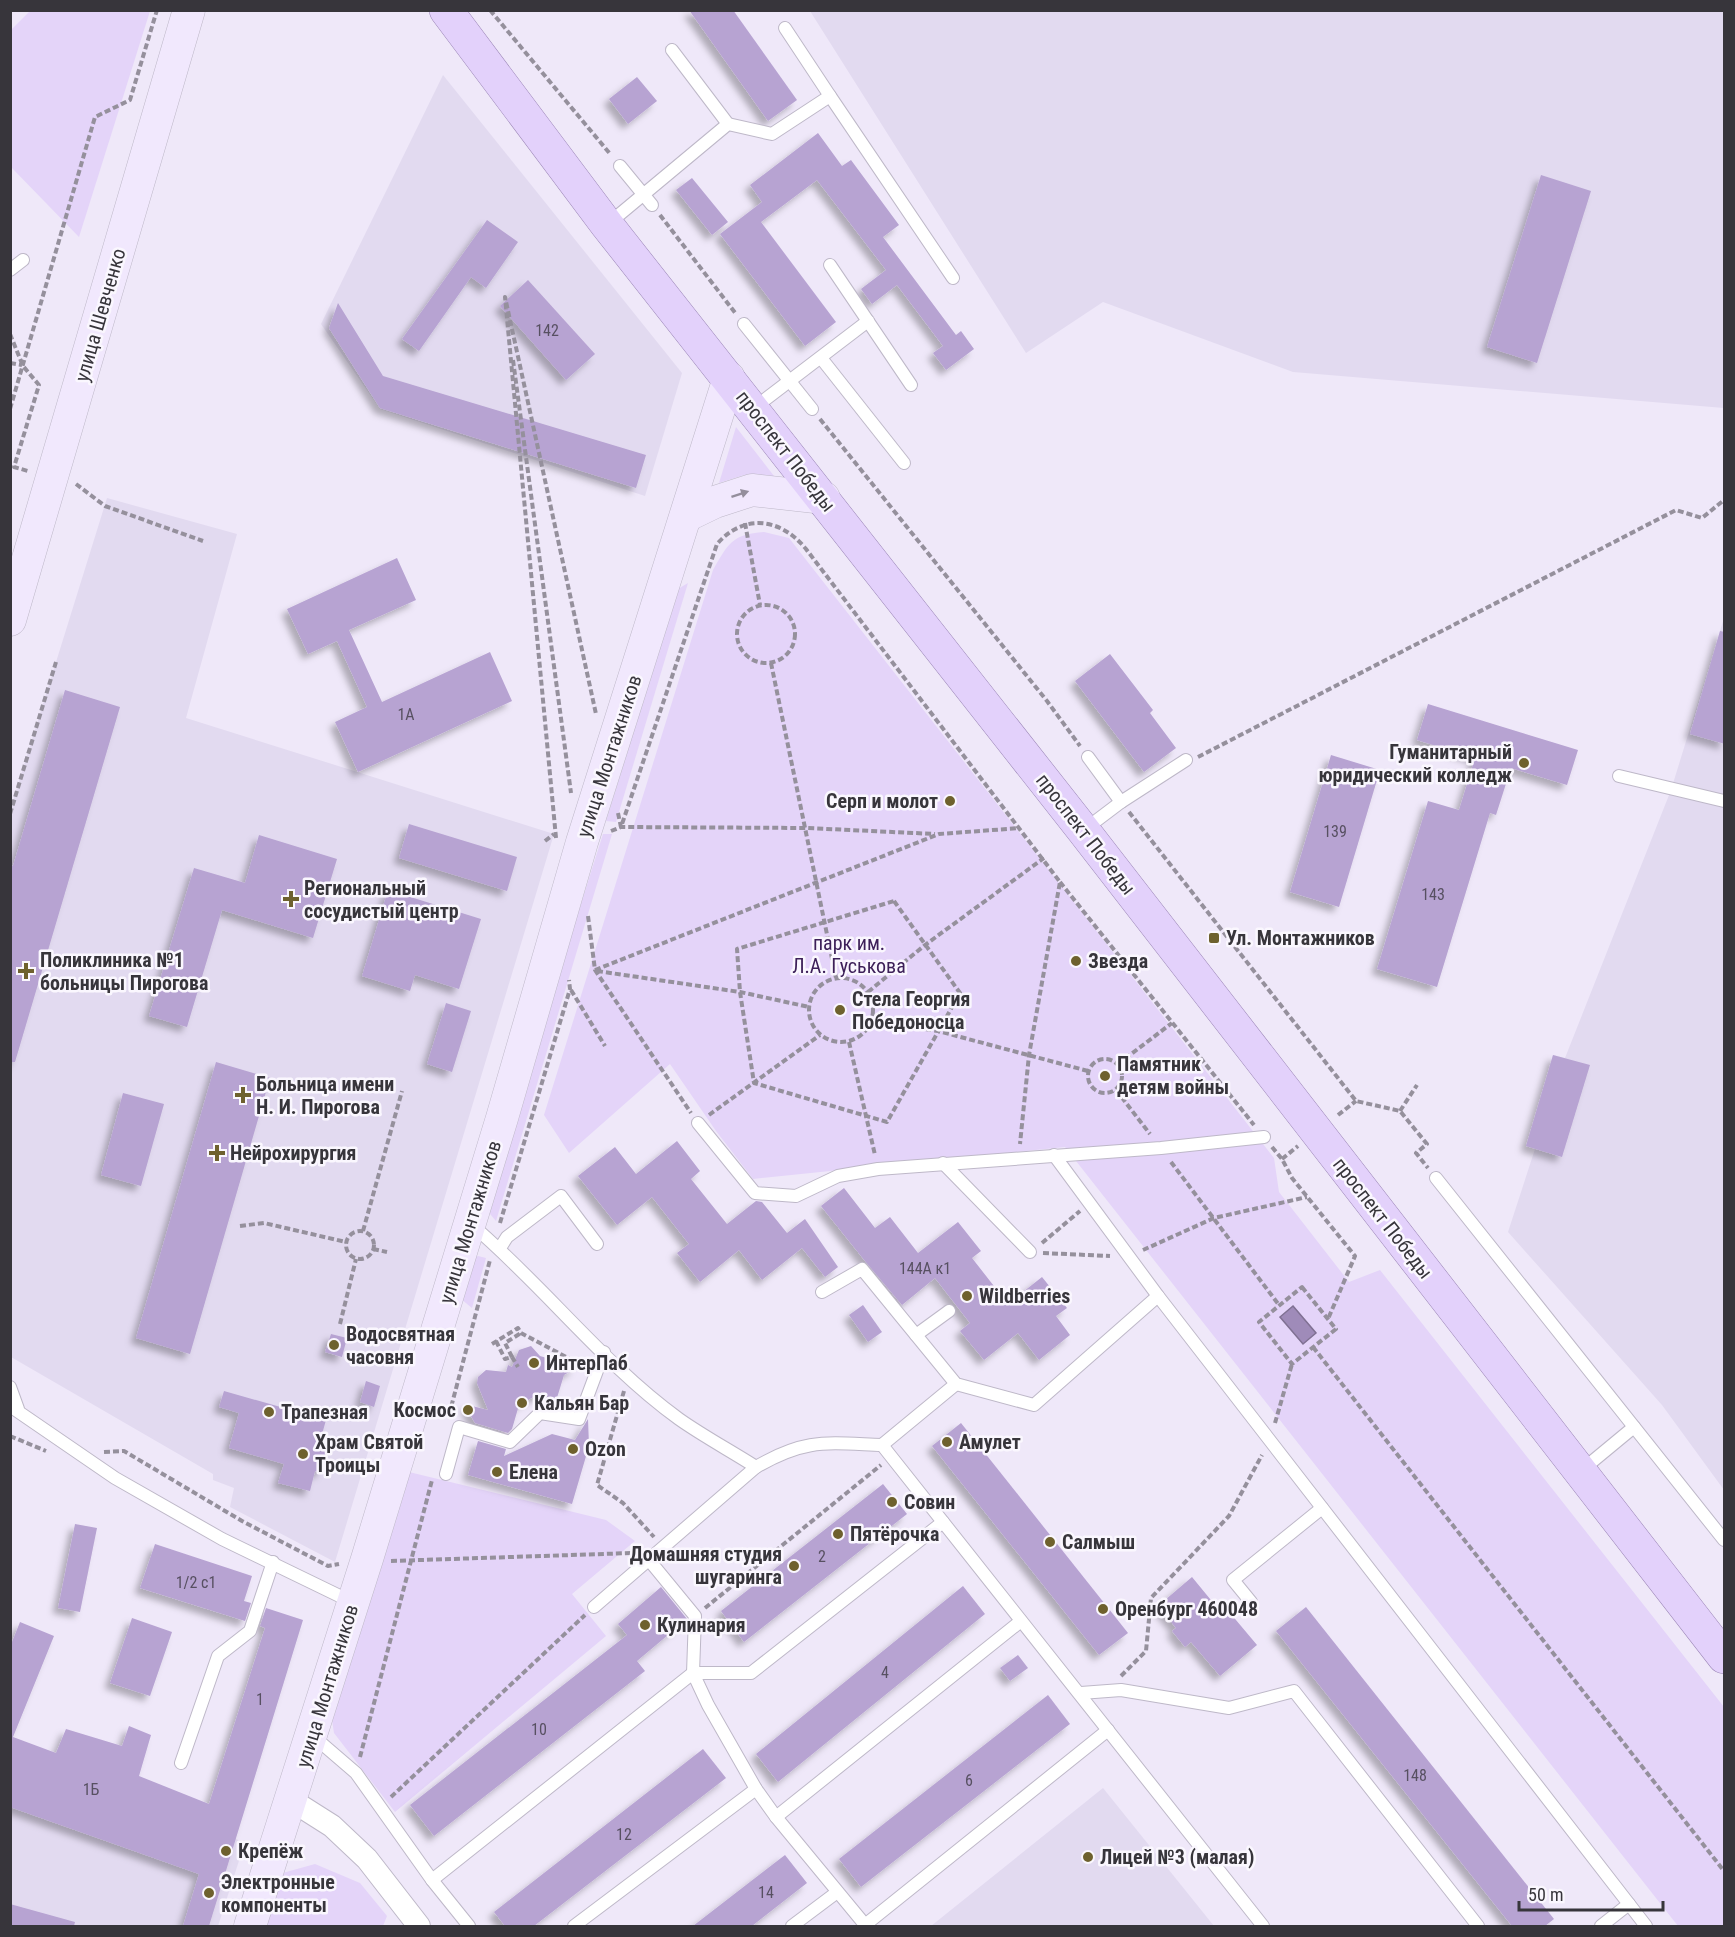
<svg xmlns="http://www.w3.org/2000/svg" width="1735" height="1937" viewBox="0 0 1735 1937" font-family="'Roboto Condensed',sans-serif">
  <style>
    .built { fill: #e2daf0 }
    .green { fill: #e4d4f9 }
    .water { fill: #9f8bb9; stroke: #807193; stroke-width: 1.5 }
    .building { fill: #b7a3d2; filter: url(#shadow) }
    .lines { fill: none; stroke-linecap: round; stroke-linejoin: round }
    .service-casing { stroke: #beb8c8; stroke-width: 14 }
    .minor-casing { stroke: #beb8c8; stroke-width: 24 }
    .secondary-casing { stroke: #beb8c8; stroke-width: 33 }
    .primary-casing { stroke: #9b86b6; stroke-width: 34 }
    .path { stroke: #95909c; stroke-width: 4; stroke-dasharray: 6 3; stroke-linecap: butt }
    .service { stroke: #fff; stroke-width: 12 }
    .minor { stroke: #fff; stroke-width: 22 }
    .secondary { stroke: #f1e8fd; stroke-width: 32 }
    .primary { stroke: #e3d1fb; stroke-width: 33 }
    .oneway { fill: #948e9c }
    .poi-dot { fill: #6e612e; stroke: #faf7fe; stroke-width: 2 }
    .labels { text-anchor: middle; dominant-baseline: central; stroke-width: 5; stroke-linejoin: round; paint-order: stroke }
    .number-label { font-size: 16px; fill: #575061 }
    .street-label { font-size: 20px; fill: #37353b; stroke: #faf7fe }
    .poi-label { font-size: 20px; font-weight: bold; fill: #37353b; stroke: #faf7fe; text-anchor: start }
    .park-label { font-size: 20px; fill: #3d2059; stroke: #faf7fe }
  </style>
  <defs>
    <filter id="shadow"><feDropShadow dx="-5.5" dy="5.5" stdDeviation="3" flood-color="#0004"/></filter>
  </defs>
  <rect width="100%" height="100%" fill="#efe8f9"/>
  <g class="built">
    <polygon points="810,11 1724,11 1724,408 1293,372 1103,302 1026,353"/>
    <polygon points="443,75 682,373 645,496 380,409 321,324"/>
    <polygon points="107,498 237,534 186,718 554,834 335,1562 230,1507 234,1488 213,1480 213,1474 11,1357 11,807"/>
    <polygon points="1724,618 1724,1490 1662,1405 1508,1232 1535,1149 1526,1146 1553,1055 1565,1058 1671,790"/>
    <polygon points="10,1769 245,1842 218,1926 11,1926"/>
    <polygon points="1103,1788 1214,1926 931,1926"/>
  </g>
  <g class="green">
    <polygon points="30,11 150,11 79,237 11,167 11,30"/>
    <polygon points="736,427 774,476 744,475 719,483"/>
    <path d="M764 532 789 538 1274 1158 1279 1192 1349 1282 1380 1270 1724 1707V1926H1678L1065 1147 753 1179 716 1131 670 1064 569 1153 544 1115 713 570C728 544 732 534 764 532Z"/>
    <polygon points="688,583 616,822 606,821 678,589"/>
    <polygon points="603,834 612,834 496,1221 485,1208"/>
    <polygon points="478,1256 486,1258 472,1308 461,1299 471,1259"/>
    <polygon points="409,1472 606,1520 635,1541 572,1594 606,1636 395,1812 334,1733 332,1720"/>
    <polygon points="315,1864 360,1883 387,1916 383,1926 261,1926 279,1874"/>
  </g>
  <polygon class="water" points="1293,1306 1316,1333 1303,1344 1280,1317"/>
  <g class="building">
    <polygon points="689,10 733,10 797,100 768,121"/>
    <polygon points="637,77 657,101 628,124 609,99"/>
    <polygon points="818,133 842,166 851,160 899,225 883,237 956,335 961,331 974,349 946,370 933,353 943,346 897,285 872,304 861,289 886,270 817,180 761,222 836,322 805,346 720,234 762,202 750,185"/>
    <polygon points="1541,175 1591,191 1537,363 1487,347"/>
    <polygon points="692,178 728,222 712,235 676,190"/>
    <polygon points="487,220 518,242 486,288 471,277 419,351 402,339"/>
    <polygon points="528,280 595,354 566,380 500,306"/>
    <polygon points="338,303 383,376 646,455 636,488 380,408 329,328"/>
    <polygon points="397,558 416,600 349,630 382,702 490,652 512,701 358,772 335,722 367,707 337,641 308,654 287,609"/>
    <polygon points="1720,631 1725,632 1725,744 1690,734"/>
    <polygon points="1110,654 1153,710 1150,713 1176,748 1144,772 1075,681"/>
    <polygon points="65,690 120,707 15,1062 10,1062 10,865 13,866"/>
    <polygon points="1428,704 1578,750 1567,785 1511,768 1496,815 1490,813 1437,987 1377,969 1428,801 1459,810 1475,758 1417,740"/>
    <polygon points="1331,755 1380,770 1339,907 1290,892"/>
    <polygon points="409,824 517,857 507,891 399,858"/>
    <polygon points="259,835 337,859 313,938 222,910 187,1027 149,1016 194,868 245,883"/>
    <polygon points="388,890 481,919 459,989 415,975 410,991 362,976"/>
    <polygon points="446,1003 471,1011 452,1072 427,1064"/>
    <polygon points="1553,1055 1590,1065 1562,1157 1526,1146"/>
    <polygon points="216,1062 270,1078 190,1354 136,1338"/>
    <polygon points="123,1093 164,1104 141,1186 101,1175"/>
    <polygon points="677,1141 700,1171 691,1179 727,1224 756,1201 762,1202 787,1233 805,1219 838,1267 825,1277 802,1248 762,1280 739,1250 700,1282 677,1253 689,1244 652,1197 617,1225 578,1176 615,1147 636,1174"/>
    <polygon points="844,1188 875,1228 890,1217 918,1253 958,1222 981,1251 972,1258 1008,1304 1042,1277 1067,1308 1056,1316 1070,1335 1039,1360 1018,1333 984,1360 960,1331 970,1323 935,1278 902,1305 865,1261 821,1206"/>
    <polygon points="863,1305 882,1332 868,1342 849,1315"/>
    <polygon points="331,1334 347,1338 342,1357 325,1352"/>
    <polygon points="531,1346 540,1356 577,1367 564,1375 556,1401 537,1395 519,1405 512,1429 508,1433 475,1423 464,1404 488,1410 477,1383 478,1377 486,1370 506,1372 508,1365 512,1367 519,1350"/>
    <polygon points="366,1381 380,1386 374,1407 360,1402"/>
    <polygon points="224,1391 326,1420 319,1445 328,1447 321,1473 315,1471 310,1491 278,1483 284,1464 229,1448 239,1413 219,1407"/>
    <polygon points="588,1419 589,1446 572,1504 468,1475 478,1441 506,1449 504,1456 552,1434 575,1440"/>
    <polygon points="961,1423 1128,1633 1099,1655 932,1446"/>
    <polygon points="883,1484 907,1514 744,1642 721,1611"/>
    <polygon points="75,1524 97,1528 80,1612 58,1608"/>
    <polygon points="155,1544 252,1576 244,1601 251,1603 245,1621 140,1588"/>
    <polygon points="1192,1577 1215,1605 1220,1601 1257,1645 1220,1676 1191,1642 1185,1647 1172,1631 1176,1628 1158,1606"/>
    <polygon points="963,1586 985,1614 778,1782 756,1754"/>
    <polygon points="661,1587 687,1619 637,1661 645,1671 434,1836 410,1805 627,1635 618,1624"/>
    <polygon points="1306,1607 1554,1919 1545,1926 1512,1926 1276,1631"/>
    <polygon points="266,1608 303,1620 209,1926 183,1926 199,1874 10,1807 10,1647 20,1622 54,1636 13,1737 56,1753 66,1729 122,1746 129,1726 151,1735 139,1776 209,1804 265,1628 260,1626"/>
    <polygon points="132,1618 172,1632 150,1696 110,1683"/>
    <polygon points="1018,1655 1028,1668 1010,1681 1000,1668"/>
    <polygon points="1048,1695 1070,1724 861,1887 839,1859"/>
    <polygon points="703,1749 726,1778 534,1926 505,1926 494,1912"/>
    <polygon points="785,1855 807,1883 752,1926 693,1926"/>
    <polygon points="10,1904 75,1922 74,1926 10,1926"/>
  </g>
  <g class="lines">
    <defs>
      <g id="service">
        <polyline points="785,28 830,96"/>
        <polyline points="672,50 728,124"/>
        <polyline points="620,166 652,205"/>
        <polyline points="608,224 728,124 772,134 830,96 953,278"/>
        <polyline points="830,265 911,385"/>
        <polyline points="10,270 23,260"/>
        <polyline points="744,324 812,409"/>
        <polyline points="821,358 904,463"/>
        <polyline points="754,408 868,321"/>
        <polyline points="1088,757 1121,802"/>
        <polyline points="1619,776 1724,801"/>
        <polyline points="1084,830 1121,802 1186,760"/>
        <polyline points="698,1123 755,1193 796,1196 838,1176 878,1169 1161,1148 1264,1137"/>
        <polyline points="1054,1155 1158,1296 1646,1926"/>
        <polyline points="943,1163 1030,1252"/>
        <polyline points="1436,1178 1724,1540"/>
        <path d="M472 1225C543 1285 604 1365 679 1419 703 1436 731 1451 756 1467 806 1438 826 1443 882 1445L956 1384"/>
        <polyline points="500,1248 507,1237 561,1196 597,1244"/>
        <polyline points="822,1292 862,1269 956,1384 1034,1405 1158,1296"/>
        <polyline points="916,1335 949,1311"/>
        <polyline points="10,1387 18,1409"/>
        <polyline points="10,1406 115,1478 222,1539 352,1602"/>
        <polyline points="882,1445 1263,1926"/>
        <polyline points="1582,1470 1634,1427"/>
        <polyline points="446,1474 459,1427 510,1442 540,1413 579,1419 604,1352"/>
        <polyline points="649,1560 695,1616 693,1673 708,1705 756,1789 776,1817 866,1926"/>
        <polyline points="1251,1602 1233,1580 1322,1508"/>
        <polyline points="594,1607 756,1467"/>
        <polyline points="1081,1693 1121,1690 1229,1708 1294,1691 1478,1926"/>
        <polyline points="313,1736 356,1773 432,1880 469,1926"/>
        <polyline points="181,1763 218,1656 250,1631 273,1562"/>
        <polyline points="776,1817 1021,1621"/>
        <polyline points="432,1880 693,1673 751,1673 943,1522"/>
        <polyline points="865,1925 1108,1730"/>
        <polyline points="574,1926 756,1789"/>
        <polyline points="792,1926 836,1893"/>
        <polyline points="1601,1926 1629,1904"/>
      </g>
      <polyline id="minor" points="291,1800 332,1826 367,1859 419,1926"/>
      <g id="secondary">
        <polyline points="686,516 715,502 752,490 824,498"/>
        <polyline points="10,620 189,10"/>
        <polyline points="250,1926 367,1559 502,1118 582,842 729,378"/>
      </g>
      <polyline id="primary" points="446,10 607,225 1083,830 1724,1657"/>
    </defs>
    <use href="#service" class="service-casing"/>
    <use href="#minor" class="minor-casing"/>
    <use href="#secondary" class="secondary-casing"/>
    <use href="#primary" class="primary-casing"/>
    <g class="path">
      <polyline points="490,10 611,155"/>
      <polyline points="660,215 736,314"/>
      <polyline points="10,334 23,366 39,385 14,467 28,471"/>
      <polyline points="513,360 571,793"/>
      <polyline points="10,363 22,365"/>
      <polyline points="10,409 95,117 130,100 157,10"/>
      <polyline points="820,419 1047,701 1080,746"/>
      <polyline points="76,484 105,506 203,541"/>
      <polyline points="745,523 760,605"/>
      <circle cx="766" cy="634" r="29"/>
      <polyline points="771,663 836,978"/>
      <polyline points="1198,757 1676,510 1702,518 1724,500"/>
      <polyline points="1129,812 1356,1101 1400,1111 1427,1144 1416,1153 1428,1168"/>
      <path d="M618 813 621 827 717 544C744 513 781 518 806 549L1060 882 1029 1055 1020 1144"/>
      <polyline points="10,814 56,662"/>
      <polyline points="611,831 621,827 807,828 935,834"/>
      <polyline points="556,838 505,297 596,714"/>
      <polyline points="545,841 554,834"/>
      <polyline points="1060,882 1254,1125"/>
      <polygon points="894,901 960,993 887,1122 754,1083 740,992 737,949"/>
      <polyline points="588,916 595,970 691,1113"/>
      <polyline points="595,970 939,834 1020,828"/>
      <polyline points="597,971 740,992 809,1007"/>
      <circle cx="841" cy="1010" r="32"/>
      <polyline points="571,990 605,1046"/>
      <polyline points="868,992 925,945 1044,858"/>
      <polyline points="872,1021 938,1031 1088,1071"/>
      <polyline points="849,1042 875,1155"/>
      <circle cx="1105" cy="1076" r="17"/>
      <polyline points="1118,1064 1172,1023"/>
      <polyline points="1116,1090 1150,1134"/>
      <polyline points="1400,1111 1417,1085"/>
      <polyline points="709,1115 820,1035"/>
      <polyline points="1338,1115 1356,1101"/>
      <polyline points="1272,1147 1282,1159 1292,1178 1355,1256 1328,1319"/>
      <polyline points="1282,1159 1298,1146"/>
      <polyline points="1171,1162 1279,1305"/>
      <polyline points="500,1223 570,989 569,980"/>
      <polyline points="240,1226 264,1223 346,1242"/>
      <polyline points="363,1231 402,1091"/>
      <circle cx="360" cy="1245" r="14"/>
      <polyline points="1042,1243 1080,1211"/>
      <polyline points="373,1249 387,1252"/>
      <polyline points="1143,1250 1214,1218 1307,1197"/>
      <polyline points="1043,1253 1110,1256"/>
      <polygon points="1302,1287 1336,1329 1292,1364 1259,1322"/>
      <polyline points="340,1324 356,1259"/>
      <polyline points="496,1341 505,1359 512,1357 518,1367"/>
      <polyline points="492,1344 518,1328 521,1333 583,1366"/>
      <polyline points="1313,1347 1724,1871"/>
      <polyline points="512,1357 505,1343 521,1333"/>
      <polyline points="624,1391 597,1485 623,1503 654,1537"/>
      <polyline points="449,1415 490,1260"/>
      <polyline points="1275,1423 1292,1364"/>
      <polyline points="10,1436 46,1451"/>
      <polyline points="104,1452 124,1451 242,1521 328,1566 339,1564"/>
      <polyline points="391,1561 632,1553"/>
      <polyline points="705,1608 881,1465"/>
      <polyline points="1121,1676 1146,1651 1151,1598 1229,1516 1262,1455"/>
      <polyline points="360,1757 432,1480"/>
      <polyline points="391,1797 585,1615"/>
    </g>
    <use href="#service" class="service"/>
    <use href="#minor" class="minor"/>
    <use href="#secondary" class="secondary"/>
    <use href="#primary" class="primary"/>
  </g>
  <defs><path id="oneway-solid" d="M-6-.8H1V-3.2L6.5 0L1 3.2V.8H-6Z" transform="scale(1.5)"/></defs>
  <use class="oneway" href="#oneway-solid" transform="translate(740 494) rotate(-18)"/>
  <g class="poi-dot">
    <circle cx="1524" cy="763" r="6"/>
    <circle cx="950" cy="801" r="6"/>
    <path d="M288 890h6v6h6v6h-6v6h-6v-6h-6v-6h6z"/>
    <rect x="1208" y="932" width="12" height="12" rx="3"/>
    <circle cx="1076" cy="961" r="6"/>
    <path d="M23 962h6v6h6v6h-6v6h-6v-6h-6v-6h6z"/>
    <circle cx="840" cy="1010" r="6"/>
    <circle cx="1105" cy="1076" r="6"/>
    <path d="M240 1086h6v6h6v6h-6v6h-6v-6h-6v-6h6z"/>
    <path d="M214 1144h6v6h6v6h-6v6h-6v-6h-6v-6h6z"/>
    <circle cx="967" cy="1296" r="6"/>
    <circle cx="334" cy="1345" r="6"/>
    <circle cx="534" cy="1363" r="6"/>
    <circle cx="522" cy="1403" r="6"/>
    <circle cx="468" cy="1410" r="6"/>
    <circle cx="269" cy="1412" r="6"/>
    <circle cx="947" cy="1442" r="6"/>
    <circle cx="573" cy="1449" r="6"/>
    <circle cx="303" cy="1454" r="6"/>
    <circle cx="497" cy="1472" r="6"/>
    <circle cx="892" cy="1502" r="6"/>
    <circle cx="838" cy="1534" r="6"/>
    <circle cx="1050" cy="1542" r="6"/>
    <circle cx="794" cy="1566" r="6"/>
    <circle cx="1103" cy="1609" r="6"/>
    <circle cx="645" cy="1625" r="6"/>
    <circle cx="226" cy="1851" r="6"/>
    <circle cx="1088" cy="1857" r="6"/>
    <circle cx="209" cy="1893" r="6"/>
  </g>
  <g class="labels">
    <g class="number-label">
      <text x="547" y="330">142</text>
      <text x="406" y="714">1А</text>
      <text x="1335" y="831">139</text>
      <text x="1433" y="894">143</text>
      <text x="925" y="1268">144А к1</text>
      <text x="822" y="1556">2</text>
      <text x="196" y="1582">1/2 с1</text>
      <text x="885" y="1672">4</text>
      <text x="260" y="1699">1</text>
      <text x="539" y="1729">10</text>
      <text x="1415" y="1775">148</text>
      <text x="969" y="1780">6</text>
      <text x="91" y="1789">1Б</text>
      <text x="624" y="1834">12</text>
      <text x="766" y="1892">14</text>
    </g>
    <g class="street-label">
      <text transform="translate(100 315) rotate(-74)">улица Шевченко</text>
      <text transform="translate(786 451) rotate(52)">проспект Победы</text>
      <text transform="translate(609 756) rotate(-72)">улица Монтажников</text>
      <text transform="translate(1086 834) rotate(52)">проспект Победы</text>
      <text transform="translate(1383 1218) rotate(52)">проспект Победы</text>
      <text transform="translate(470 1222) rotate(-73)">улица Монтажников</text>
      <text transform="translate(327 1686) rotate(-73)">улица Монтажников</text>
    </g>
    <g class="poi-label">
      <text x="1512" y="752" text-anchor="end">Гуманитарный<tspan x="1512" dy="23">юридический колледж</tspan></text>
      <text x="938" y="801" text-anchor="end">Серп и молот</text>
      <text x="304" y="888">Региональный<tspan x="304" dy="23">сосудистый центр</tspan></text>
      <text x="1226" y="938">Ул. Монтажников</text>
      <text x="40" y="960">Поликлиника №1<tspan x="40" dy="23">больницы Пирогова</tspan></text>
      <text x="1088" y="961">Звезда</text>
      <text x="852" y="999">Стела Георгия<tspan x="852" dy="23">Победоносца</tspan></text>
      <text x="1117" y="1064">Памятник<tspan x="1117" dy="23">детям войны</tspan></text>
      <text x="256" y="1084">Больница имени<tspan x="256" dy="23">Н. И. Пирогова</tspan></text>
      <text x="230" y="1153">Нейрохирургия</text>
      <text x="979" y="1296">Wildberries</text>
      <text x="346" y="1334">Водосвятная<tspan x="346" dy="23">часовня</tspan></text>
      <text x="546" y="1363">ИнтерПаб</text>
      <text x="534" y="1403">Кальян Бар</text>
      <text x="456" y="1410" text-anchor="end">Космос</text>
      <text x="281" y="1412">Трапезная</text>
      <text x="315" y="1442">Храм Святой<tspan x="315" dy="23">Троицы</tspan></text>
      <text x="959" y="1442">Амулет</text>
      <text x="585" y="1449">Ozon</text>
      <text x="509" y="1472">Елена</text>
      <text x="904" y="1502">Совин</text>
      <text x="850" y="1534">Пятёрочка</text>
      <text x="1062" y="1542">Салмыш</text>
      <text x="782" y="1554" text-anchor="end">Домашняя студия<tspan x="782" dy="23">шугаринга</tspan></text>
      <text x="1115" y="1609">Оренбург 460048</text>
      <text x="657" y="1625">Кулинария</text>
      <text x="238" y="1851">Крепёж</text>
      <text x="1100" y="1857">Лицей №3 (малая)</text>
      <text x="221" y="1882">Электронные<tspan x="221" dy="23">компоненты</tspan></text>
    </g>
    <g class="park-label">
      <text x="849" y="943">парк им.<tspan x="849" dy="23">Л.А. Гуськова</tspan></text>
    </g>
  </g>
  <rect width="1735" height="1937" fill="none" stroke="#37353b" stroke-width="24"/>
  <path d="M1519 1901v9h144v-9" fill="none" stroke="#37353b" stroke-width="3"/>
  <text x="1528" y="1901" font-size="18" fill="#37353b" stroke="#faf7fe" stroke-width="4.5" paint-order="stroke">50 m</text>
</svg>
